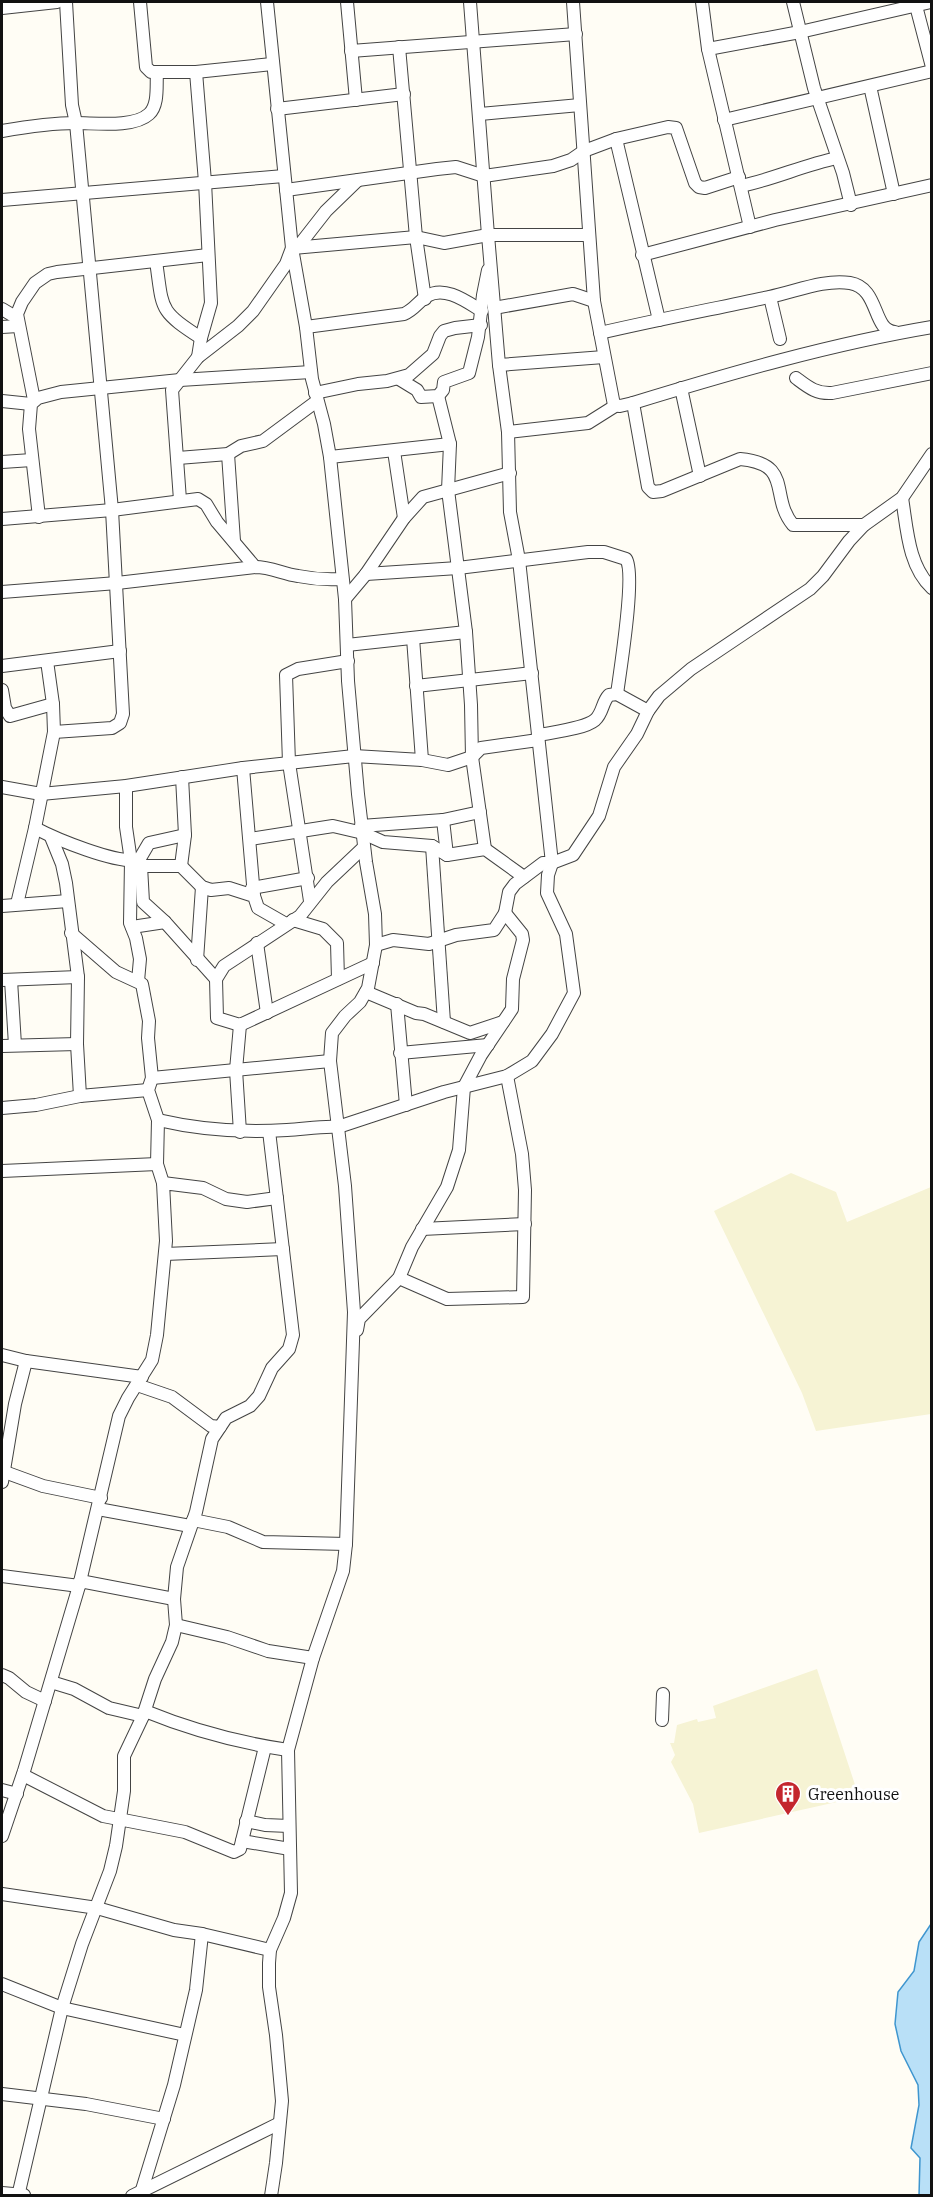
<svg xmlns="http://www.w3.org/2000/svg" width="933" height="2197" viewBox="0 0 933 2197" font-family="'IBM Plex Serif',serif">
  <style>
    .farmland { fill: #f6f3d4 }
    .water { fill: #b9e0f7; stroke: #3f96cf; stroke-width: 1.5 }
    .lines { fill: none; stroke-linecap: round; stroke-linejoin: round }
    .minor-casing { stroke: #444; stroke-width: 14 }
    .minor { stroke: #fff; stroke-width: 12 }
    .labels { text-anchor: middle; dominant-baseline: central; stroke-width: 6; stroke-linejoin: round; paint-order: stroke }
    .poi-label { font-size: 16px; fill: #111; stroke: #fff; text-anchor: start }
  </style>
  <rect width="100%" height="100%" fill="#fffdf5"/>
  <g class="farmland">
    <polygon points="791,1173 836,1192 847,1222 931,1187 931,1414 816,1431 802,1393 714,1211"/>
    <polygon points="817,1669 859,1797 699,1833 693,1804 671,1762 675,1755 670,1743 674,1743 677,1725 697,1719 698,1722 716,1718 713,1706"/>
  </g>
  <polygon class="water" points="931,1924 932,2195 919,2196 920,2158 911,2148 919,2105 918,2085 901,2051 895,2024 898,1992 914,1971 919,1942"/>
  <g class="lines">
    <defs>
      <g id="minor">
        <polyline points="140,2 146,67 151,72 196,72 272,64"/>
        <polyline points="267,2 292,248 306,327 312,379 324,424 330,457 345,599 348,681 358,794 366,862 375,914 376,945 368,988 360,1002 345,1016 332,1033 330,1061 345,1186 354,1312 346,1544 343,1571 313,1658 288,1750 291,1893 284,1918 270,1950 269,1963 269,1987 276,2035 282,2101 276,2163 271,2196"/>
        <polyline points="347,2 356,100"/>
        <path d="M573 2 594 301 614 405 620 406 633 403C731 373 831 344 932 327"/>
        <polyline points="702,2 708,49 750,227"/>
        <polyline points="793,2 814,88 843,173 851,205"/>
        <polyline points="915,2 932,67"/>
        <polyline points="2,8 57,2"/>
        <polyline points="399,47 416,237 425,299"/>
        <polyline points="708,49 800,32 931,2"/>
        <polyline points="351,51 576,34"/>
        <polyline points="196,72 205,182 211,303 201,338 198,357"/>
        <polyline points="870,86 894,194"/>
        <polyline points="277,109 404,94"/>
        <polyline points="480,114 580,105"/>
        <polyline points="724,120 932,71"/>
        <path d="M2 131C25 127 52 123 76 123 96 123 134 128 149 114 159 105 156 85 157 74"/>
        <polyline points="616,139 659,320"/>
        <path d="M741 186C774 179 804 165 837 158"/>
        <polyline points="286,190 437,169 456,167 484,176 553,166 571,160 584,151 616,139 668,127 676,128 695,183 699,187 705,188 739,177"/>
        <polyline points="2,200 284,176"/>
        <polyline points="293,248 416,237 444,243 488,235 589,235"/>
        <polyline points="642,255 775,220 932,185"/>
        <path d="M156 261C163 310 158 310 201 338"/>
        <polyline points="770,297 780,339"/>
        <polyline points="494,308 573,294 594,301"/>
        <polyline points="2,309 17,318"/>
        <polyline points="2,327 18,326"/>
        <path d="M306 327 404 314C414 310 419 301 427 296 445 285 467 302 482 311"/>
        <path d="M600 333C656 320 713 309 769 297 795 292 823 279 850 283 880 288 872 331 895 332"/>
        <polyline points="499,365 604,357"/>
        <path d="M796 378C808 387 816 394 832 393L932 373"/>
        <polyline points="399,379 417,390 421,397 438,396 443,390 444,382 469,373 478,337 483,295 488,270"/>
        <polyline points="681,388 700,476"/>
        <polyline points="315,393 358,384 387,381 409,375 433,354 440,336 444,331 455,328 481,325"/>
        <polyline points="438,396 450,444 448,490 466,632 471,705 472,757 485,849"/>
        <polyline points="34,400 17,314 22,302 35,283 48,274 57,272 208,255"/>
        <polyline points="2,401 31,404"/>
        <path d="M633 403 648 487 653 492 662 491 740 459C794 464 769 496 793 525H864"/>
        <polyline points="508,432 588,423 615,406"/>
        <polyline points="394,451 404,518"/>
        <polyline points="228,454 234,541"/>
        <polyline points="330,457 450,444"/>
        <polyline points="178,458 228,454 241,446 263,441 317,401"/>
        <polyline points="2,462 32,460"/>
        <path d="M902 498C907 528 908 566 932 588"/>
        <polyline points="180,500 172,390 198,357 238,326 253,311 286,264 292,248 301,243 326,211 358,180"/>
        <polyline points="39,517 29,429 31,404 38,398 61,392 180,380 311,372"/>
        <polyline points="2,519 112,510 198,499 206,504 217,522 255,567"/>
        <path d="M366 574 458 568 588 552H604L626 559C636 574 620 671 617 694"/>
        <path d="M2 592 117 583 255 567C271 567 283 574 298 576 313 579 327 580 342 579"/>
        <polyline points="345,599 366,574 404,518 423,497 510,473"/>
        <polyline points="413,638 422,760"/>
        <polyline points="347,645 466,632"/>
        <polyline points="2,666 120,651"/>
        <polyline points="416,686 532,673"/>
        <polyline points="2,690 5,708 10,716 53,704"/>
        <polyline points="54,732 112,728 120,723 123,714 112,510 76,123 72,105 66,2"/>
        <path d="M539 735C553 732 584 729 595 720 603 713 602 702 609 695L617 694 648 711"/>
        <polyline points="243,768 254,896"/>
        <polyline points="126,786 126,827 131,861 130,923 136,938 140,959 138,981"/>
        <polyline points="2,787 41,794 126,786 243,768 354,756 422,760 448,765 472,757 481,748 538,740"/>
        <polyline points="443,820 447,855"/>
        <polyline points="361,826 443,820 480,812"/>
        <path d="M35 828C56 839 116 864 139 860L141 866H181L202 887 211 890 229 888 254 896 258 908 286 924"/>
        <polyline points="51,837 62,864 66,883 78,977 77,1044 80,1096"/>
        <polyline points="250,839 333,826 363,833 383,842 432,846 447,855 485,849 524,877"/>
        <polyline points="432,846 444,1022"/>
        <polyline points="364,847 327,882 300,916 224,966 216,979 217,1018 240,1025 373,963"/>
        <polyline points="139,860 149,843 185,835"/>
        <polyline points="141,866 143,902 165,922 216,979"/>
        <polyline points="181,866 185,835 182,777"/>
        <polyline points="252,888 308,878"/>
        <polyline points="310,901 289,763 286,675 298,669 348,661"/>
        <polyline points="17,904 35,828 54,732 53,704 47,661"/>
        <polyline points="2,906 68,901"/>
        <polyline points="293,920 323,929 337,943 338,979"/>
        <polyline points="132,927 165,922"/>
        <polyline points="71,933 116,972 142,984 149,1021 148,1038 152,1078 148,1090 158,1120 157,1164"/>
        <polyline points="257,943 267,1013"/>
        <polyline points="376,945 393,940 429,944 456,935 494,930 505,913 509,892 515,884 543,863 552,863 573,855 599,816 614,767 637,734 648,711 659,696 691,669 810,589 823,576 849,541 864,525 902,498 932,454"/>
        <polyline points="197,960 202,887"/>
        <polyline points="2,980 78,977"/>
        <polyline points="11,980 15,1045"/>
        <polyline points="366,992 416,1013 424,1014 470,1033 503,1022"/>
        <polyline points="397,1004 406,1105"/>
        <polyline points="2,1046 77,1044"/>
        <polyline points="400,1053 488,1045"/>
        <polyline points="152,1078 330,1061"/>
        <polyline points="2,1108 36,1105 80,1096 148,1090"/>
        <path d="M158 1120C201 1130 243 1133 287 1130 305 1129 321 1126 338 1127L444 1092 507 1076 532 1061 552 1034 574 993 566 934 547 893 548 875 552 863 519 560 510 512 508 432 499 365 488 235 470 2"/>
        <polyline points="240,1132 236,1070 240,1025"/>
        <polyline points="2,1171 157,1164 163,1183"/>
        <polyline points="422,1229 525,1224"/>
        <polyline points="165,1254 283,1249"/>
        <polyline points="399,1278 447,1299 523,1297 525,1190 522,1154 507,1076"/>
        <polyline points="357,1330 359,1319 399,1278 412,1247 447,1187 459,1150 464,1087 481,1055 512,1009 513,979 523,940 522,934 505,913"/>
        <polyline points="2,1355 26,1361 142,1377"/>
        <polyline points="137,1385 172,1397 211,1426 220,1427"/>
        <polyline points="2,1471 43,1486 101,1498"/>
        <polyline points="2,1482 15,1404 26,1361"/>
        <polyline points="98,1509 190,1526"/>
        <polyline points="193,1520 228,1527 263,1542 346,1544"/>
        <polyline points="2,1576 79,1586"/>
        <polyline points="80,1581 174,1599"/>
        <polyline points="176,1625 227,1637 268,1651 313,1658"/>
        <polyline points="2,1675 9,1678 26,1692 45,1701"/>
        <polyline points="51,1682 74,1689 109,1708 143,1716"/>
        <path d="M145 1711C189 1729 241 1743 288 1750"/>
        <polyline points="662,1720 663,1694"/>
        <polyline points="23,1775 103,1816 185,1832 234,1852 240,1849 265,1747"/>
        <polyline points="2,1790 17,1794"/>
        <polyline points="246,1821 265,1825 289,1826"/>
        <polyline points="2,1836 24,1771 79,1586 119,1416 128,1398 152,1360 157,1335 166,1241 163,1183 203,1188 226,1199 247,1202 277,1198"/>
        <polyline points="242,1841 290,1849"/>
        <polyline points="2,1894 97,1908 174,1930 202,1934 270,1950"/>
        <polyline points="2,1984 62,2008 185,2035"/>
        <polyline points="2,2094 86,2104 164,2119"/>
        <polyline points="2,2193 24,2195"/>
        <polyline points="141,2193 174,2085 196,1990 202,1934"/>
        <polyline points="18,2196 62,2008 82,1944 110,1871 116,1846 124,1791 124,1756 143,1716 155,1679 172,1642 176,1625 174,1599 177,1567 196,1512 212,1439 226,1418 250,1406 259,1396 272,1368 289,1349 293,1335 269,1131"/>
        <polyline points="132,2196 278,2124"/>
      </g>
    </defs>
    <use href="#minor" class="minor-casing"/>
    <use href="#minor" class="minor"/>
  </g>
  <defs>
    <symbol id="building-pin" viewBox="-11 -11 22 30"><path d="M0 17L-7.5 6A9.5 9.5 0 1 1 7.5 6Z" fill="#c4262e" stroke="#fff"/><path d="M-4-6H4V6H1V3H-1V6H-4ZM-2.5-4.3h1.7v1.8h-1.7ZM.8-4.3h1.7v1.8H.8ZM-2.5-1h1.7V.8h-1.7ZM.8-1h1.7V.8H.8Z" fill="#fff"/></symbol>
  </defs>
  <g fill-rule="evenodd">
    <use href="#building-pin" x="773" y="1779" width="30" height="40"/>
  </g>
  <g class="labels">
    <g class="poi-label">
      <text x="808" y="1794">Greenhouse</text>
    </g>
  </g>
  <rect width="933" height="2197" fill="none" stroke="#111111" stroke-width="6"/>
</svg>
